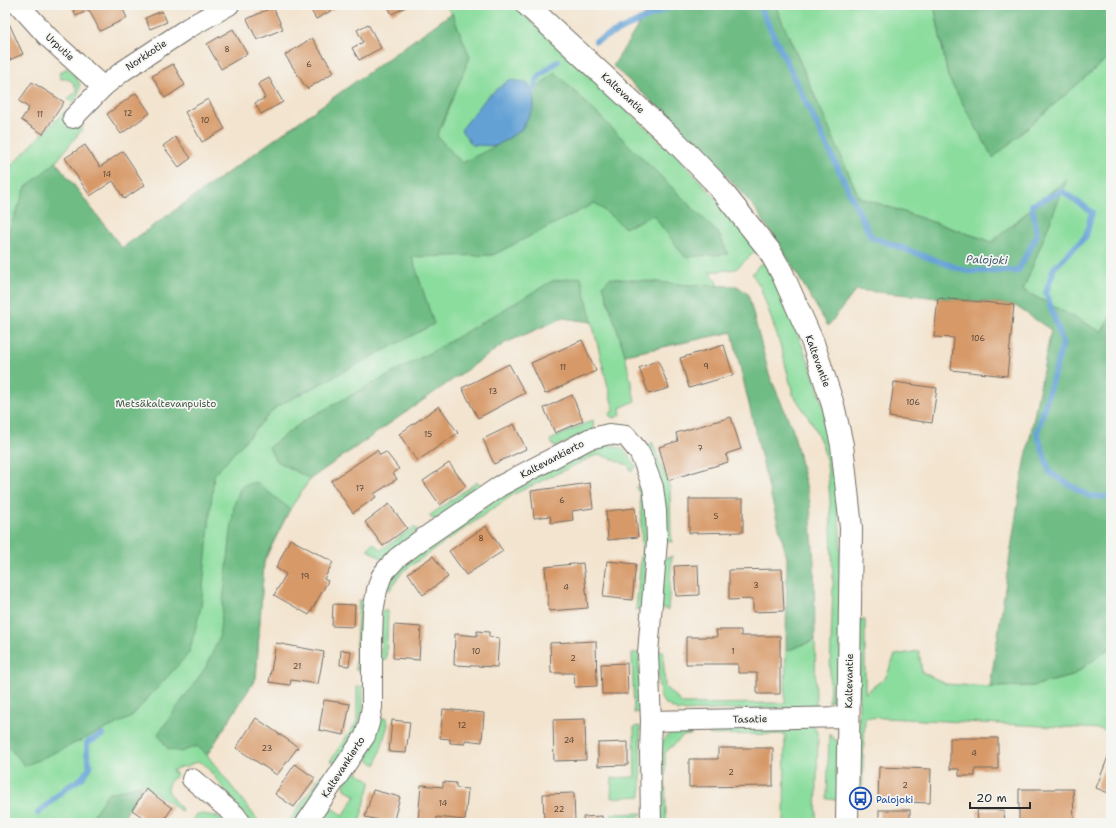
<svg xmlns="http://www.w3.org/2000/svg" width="1116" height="828" viewBox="0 0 1116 828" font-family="'Shantell Sans',sans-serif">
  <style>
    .green { fill: #8bdd9e; stroke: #5b8464; fill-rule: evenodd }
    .forest { fill: #70bc85; stroke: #4e7458 }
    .water { fill: #64a1d5; stroke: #486680 }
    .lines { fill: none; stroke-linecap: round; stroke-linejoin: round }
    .stream { stroke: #64a1d5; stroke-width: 6 }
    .building { fill: #d79968 }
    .minor-casing { stroke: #716c64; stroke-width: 22 }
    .tertiary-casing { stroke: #716c64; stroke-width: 24 }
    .minor { stroke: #fff; stroke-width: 20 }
    .tertiary { stroke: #fff; stroke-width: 22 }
    .labels { text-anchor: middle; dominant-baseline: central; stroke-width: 3.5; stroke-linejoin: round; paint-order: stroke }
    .number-label { font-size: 8px; fill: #56463a }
    .street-label { font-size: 10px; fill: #2b2b2b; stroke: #f6f6f2 }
    .park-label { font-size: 10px; fill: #435848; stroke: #f6f6f2 }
    .transit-label { font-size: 10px; fill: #164399; stroke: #f6f6f2; text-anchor: start }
    .water-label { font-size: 11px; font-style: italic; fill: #425a6f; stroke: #f6f6f2 }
  </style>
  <rect width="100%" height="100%" fill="#f6f6f2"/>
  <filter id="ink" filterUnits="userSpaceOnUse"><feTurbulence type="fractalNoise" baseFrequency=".025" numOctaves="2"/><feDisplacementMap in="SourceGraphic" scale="8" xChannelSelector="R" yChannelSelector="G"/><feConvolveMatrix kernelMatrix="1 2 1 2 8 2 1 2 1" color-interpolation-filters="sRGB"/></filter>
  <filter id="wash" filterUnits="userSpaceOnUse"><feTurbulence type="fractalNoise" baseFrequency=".012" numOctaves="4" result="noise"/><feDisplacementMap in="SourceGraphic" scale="16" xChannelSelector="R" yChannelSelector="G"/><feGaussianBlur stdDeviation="0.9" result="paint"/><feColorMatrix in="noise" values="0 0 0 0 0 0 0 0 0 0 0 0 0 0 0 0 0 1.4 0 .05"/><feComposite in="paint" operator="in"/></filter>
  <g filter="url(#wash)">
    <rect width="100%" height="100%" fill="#f3e4cf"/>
    <g class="green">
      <path d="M444 5H513L680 159 714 196 757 250 736 269 709 272 715 278 732 332 625 355 635 401 620 408 621 414 615 418 611 417 608 413 614 411 592 322 563 318 505 343 310 479 290 509 264 561 256 678 207 755 260 823H251L206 766C199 759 192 763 185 768L183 766 172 771 177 774 168 784C167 796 175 801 182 809L181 811 143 784 120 823H5V172L65 111 83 128 56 162 122 248 452 13ZM607 124 719 234 728 254Z"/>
      <polygon points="775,5 934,5 948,77 993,157 1111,55 1111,313 1102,333 1023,290 1066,179 992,242 859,197"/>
      <path d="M67 68C80 81 85 86 73 103L68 99 77 91C74 82 70 78 61 79L59 73Z"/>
      <path d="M765 262C790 316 816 371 829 429 833 447 834 465 836 483 844 553 841 622 840 692L835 699 829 703 833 582 830 500 827 463 822 444 812 423 793 394 780 344 760 286 752 274 759 265Z"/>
      <polygon points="593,420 594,429 556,447 552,444 550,440"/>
      <polygon points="652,442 670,488 671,539 672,542 665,541 647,448"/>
      <path d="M606 445C626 447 626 451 636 467L631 471 628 465 601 455 594 456 514 494 403 571 389 591 386 588 398 569 505 493 579 455 598 446Z"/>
      <polygon points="477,482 481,487 436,520 432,519 429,516"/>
      <path d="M643 486C650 527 646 567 643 608L636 610 642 548 640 495 636 487Z"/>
      <polygon points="414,527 418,530 384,560 367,549 373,543 381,550"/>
      <polygon points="672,556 668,610 660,607 665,559"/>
      <polygon points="359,600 364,600 365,606 363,666 361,669 356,670 356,644"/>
      <polygon points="382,611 388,611 386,660 380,659"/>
      <polygon points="860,619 865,620 865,693 886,677 895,655 919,651 922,672 946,684 990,687 1033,686 1072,676 1111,647 1111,733 1101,729 865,717 862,792 858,792"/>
      <polygon points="815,640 816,707 678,711 664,703 660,696 656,651 663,651 665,687 683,704 785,703 786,651"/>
      <polygon points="632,653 639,653 640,712 634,713"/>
      <polygon points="362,686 363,688 363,709 359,726 337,763 330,761 357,721 357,687"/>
      <polygon points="379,718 387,718 388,725 376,765 363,757"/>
      <polygon points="640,726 641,796 611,798 612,778 635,777 634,727"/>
      <polygon points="814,726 818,735 816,823 784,823 785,734 709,735 709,729"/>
      <path d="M677 730H692L691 735 683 736 665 753 666 823H660V747C664 738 668 734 677 730Z"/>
      <polygon points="829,734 835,739 839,746 838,800 827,799"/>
      <polygon points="353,770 371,781 359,823 332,823 326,821 325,823 317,823 327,809 332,808 343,816 356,796 345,789 344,784"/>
      <polygon points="321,775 325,781 296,823 288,823"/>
      <polygon points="642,813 639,817 625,818 625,823 612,823 612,814"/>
      <path d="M196 814C208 814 220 816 230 823H197L193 819Z"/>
    </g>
    <g class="forest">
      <polygon points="656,5 775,5 859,197 992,242 1067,179 1023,290 1102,332 1111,313 1111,647 1072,676 1033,686 990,687 1021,483 1051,330 1014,305 856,290 828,326 785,254 755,208 703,149 613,66 647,11"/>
      <polygon points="934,5 1111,5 1111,55 993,158 948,77"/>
      <polygon points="452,13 470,57 437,136 462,163 496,146 521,130 534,107 533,92 555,72 719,234 728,254 685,257 653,215 625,228 595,203 493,255 412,257 434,324 276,407 214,475 201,607 189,653 130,718 25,766 5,743 5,240 26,187 56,162 122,248"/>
      <polygon points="581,277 592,322 563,318 505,343 310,479 275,460 269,447 305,420 435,350 552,281"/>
      <polygon points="610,278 691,285 737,286 748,294 769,374 793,430 810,503 814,564 815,640 786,651 787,558 768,485 732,332 625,355 603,285"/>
      <polygon points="256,482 290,509 264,561 256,678 207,755 197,746 181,752 168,749 158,734 206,667 219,638 234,505 241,486"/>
      <polygon points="143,784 120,823 88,823 107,794"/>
    </g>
    <polygon class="water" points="509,80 527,82 533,92 534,107 521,130 496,146 472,145 461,130 487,97"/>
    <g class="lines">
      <g class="stream">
        <polyline points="759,5 871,237 966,271 1018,271 1037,235 1032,205 1062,191 1092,212 1086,236 1054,268 1046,293 1063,343 1037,433 1050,473 1089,496 1111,497"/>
        <polyline points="596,41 674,5"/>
        <polyline points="533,92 538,77 558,61"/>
        <polyline points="38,813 66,788 82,778 90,767 87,753 87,743 102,735"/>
      </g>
    </g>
    <g id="blocks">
      <g class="building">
        <polygon points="71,5 121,5 127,18 100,31 89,10 76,16"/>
        <polygon points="308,5 340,5 340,6 316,19"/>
        <polygon points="387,5 410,5 392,14"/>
        <polygon points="273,7 283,29 257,40 247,19"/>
        <polygon points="162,11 167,22 150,29 145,18"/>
        <polygon points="8,21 23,54 5,62 5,22"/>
        <polygon points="368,24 381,48 359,60 352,48 363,42 357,30"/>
        <polygon points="233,29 247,54 221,69 207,44"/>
        <polygon points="312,38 334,72 307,89 285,55"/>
        <polygon points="173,64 185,85 165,98 152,76"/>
        <polygon points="269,78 283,102 261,114 255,103 265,98 258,84"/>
        <polygon points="32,82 64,102 43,134 21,120 29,108 19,101"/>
        <polygon points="136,93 150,113 121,134 107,114"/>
        <polygon points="208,99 225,129 202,142 185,112"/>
        <polygon points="175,137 191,158 179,167 163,146"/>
        <polygon points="85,145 100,167 123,151 145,185 124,199 113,181 90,196 65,158"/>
        <polygon points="938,298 1014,305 1007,376 951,370 954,338 934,337"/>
        <polygon points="582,340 596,371 545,394 531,363"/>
        <polygon points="724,345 733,375 689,388 680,358"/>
        <polygon points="658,360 669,388 649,394 639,368"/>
        <polygon points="509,364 525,393 478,418 462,388"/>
        <polygon points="894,382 937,388 932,423 889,417"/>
        <polygon points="572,395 583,421 555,433 544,408"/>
        <polygon points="439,406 458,433 417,461 399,434"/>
        <polygon points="731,417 741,449 726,454 728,462 668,480 659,447 678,441 676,433"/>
        <polygon points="514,424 526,449 494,464 483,439"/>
        <polygon points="377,450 380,455 386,452 399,469 393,473 397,479 374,494 376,497 353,513 331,481"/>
        <polygon points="449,463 466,486 440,505 423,481"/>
        <polygon points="590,483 593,508 572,511 573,520 551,523 550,516 534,518 531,491"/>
        <polygon points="689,499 743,499 743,532 689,533"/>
        <polygon points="389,504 407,528 383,546 365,522"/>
        <polygon points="635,508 638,537 608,540 606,511"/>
        <polygon points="486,526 503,551 466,575 449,551"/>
        <polygon points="290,539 333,562 324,579 328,581 309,615 274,595 286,574 276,568"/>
        <polygon points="433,556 448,577 423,595 408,573"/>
        <polygon points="607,561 636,564 632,600 603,597"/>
        <polygon points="583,563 588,608 549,611 545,567"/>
        <polygon points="698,565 699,595 676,596 674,566"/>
        <polygon points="782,569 784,611 753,612 753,599 729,600 729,570"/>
        <polygon points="333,604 355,605 354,627 332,626"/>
        <polygon points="394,625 421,627 419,660 393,658"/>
        <polygon points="716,630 741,630 741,636 780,636 780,694 757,694 757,673 738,673 738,664 686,664 686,637 717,637"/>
        <polygon points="477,631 489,632 489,637 499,638 497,667 454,665 455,634 477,636"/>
        <polygon points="596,641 597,686 575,687 574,673 551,673 550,643"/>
        <polygon points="276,643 324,652 318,684 291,680 290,685 269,682"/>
        <polygon points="341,650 351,651 349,666 340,665"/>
        <polygon points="627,663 628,694 602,694 601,664"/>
        <polygon points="324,700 350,704 344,735 319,730"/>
        <polygon points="443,709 484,713 482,742 465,740 465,744 450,743 450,739 440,738"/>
        <polygon points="256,718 298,747 277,775 236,748"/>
        <polygon points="585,719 586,760 554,761 553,720"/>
        <polygon points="392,720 410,722 406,753 389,752"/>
        <polygon points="950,738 998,738 998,769 975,769 975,776 959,776 959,769 950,769"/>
        <polygon points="628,742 628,765 598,766 598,743"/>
        <polygon points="718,748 773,748 773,786 689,787 689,759 718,759"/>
        <polygon points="1111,749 1111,794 1096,788"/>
        <polygon points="295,764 315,778 294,807 275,794"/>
        <polygon points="879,767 931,769 930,803 878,801"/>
        <polygon points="443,782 456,783 456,788 468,789 465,820 437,817 436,823 418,821 421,785 443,787"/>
        <polygon points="146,789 172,808 162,823 151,823 132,810"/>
        <polygon points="1019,789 1073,789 1074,823 1019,823"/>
        <polygon points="373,790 400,797 393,823 365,817"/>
        <polygon points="574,793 575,823 544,823 543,794"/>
        <rect x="879" y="810" width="31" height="13"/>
        <polygon points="977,810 1004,810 1005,823 978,823"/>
        <polygon points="602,816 603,823 584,823 583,817"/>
      </g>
    </g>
  </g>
  <g filter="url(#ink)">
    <use href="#blocks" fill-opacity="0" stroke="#716c64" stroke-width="1"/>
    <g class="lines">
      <defs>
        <g id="minor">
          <polyline points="19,5 48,37 103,87"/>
          <polyline points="73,118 103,87 123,71 188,28 229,5"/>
          <polyline points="651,721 849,717"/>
          <polyline points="192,779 235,815 241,823"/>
          <polyline points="306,823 365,736 369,723 372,707 372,639 373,612 377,590 381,577 386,570 397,558 421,540 500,486 589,439 609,434 626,436 639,452 644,463 653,487 656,511 657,541 648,653 651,721 650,753 651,823"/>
        </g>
        <polyline id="tertiary" points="527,5 676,142 713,180 769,250 782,273 813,343 833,405 842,445 851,528 847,823"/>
      </defs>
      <use href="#minor" class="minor-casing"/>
      <use href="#tertiary" class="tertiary-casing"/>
      <use href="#minor" class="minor"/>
      <use href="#tertiary" class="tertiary"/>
    </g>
  </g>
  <defs>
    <symbol id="bus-ring" viewBox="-11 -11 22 22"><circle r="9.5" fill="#f6f6f2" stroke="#1a4fb4" stroke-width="1.5"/><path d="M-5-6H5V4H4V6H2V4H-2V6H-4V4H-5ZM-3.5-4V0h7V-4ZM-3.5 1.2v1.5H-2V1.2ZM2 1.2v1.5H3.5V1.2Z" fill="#1a4fb4"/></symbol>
  </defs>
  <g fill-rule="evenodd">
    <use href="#bus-ring" x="848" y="786" width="25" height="25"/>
  </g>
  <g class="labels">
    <g class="number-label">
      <text x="227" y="49">8</text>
      <text x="309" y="64">6</text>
      <text x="128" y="113">12</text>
      <text x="40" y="114">11</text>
      <text x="205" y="120">10</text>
      <text x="107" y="174">14</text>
      <text x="978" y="338">106</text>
      <text x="706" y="366">9</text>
      <text x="563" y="367">11</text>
      <text x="493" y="391">13</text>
      <text x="913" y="402">106</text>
      <text x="428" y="434">15</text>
      <text x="700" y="448">7</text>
      <text x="360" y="488">17</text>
      <text x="562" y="500">6</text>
      <text x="716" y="516">5</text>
      <text x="481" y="538">8</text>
      <text x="305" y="576">19</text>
      <text x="756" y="585">3</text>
      <text x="566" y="587">4</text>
      <text x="476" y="651">10</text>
      <text x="733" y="651">1</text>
      <text x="573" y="658">2</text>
      <text x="297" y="666">21</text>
      <text x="462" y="725">12</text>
      <text x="569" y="740">24</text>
      <text x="267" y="748">23</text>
      <text x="974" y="753">4</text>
      <text x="731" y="772">2</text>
      <text x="905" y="785">2</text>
      <text x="443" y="803">14</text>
      <text x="559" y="809">22</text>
    </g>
    <g class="street-label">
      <text transform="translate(60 47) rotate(43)">Urputie</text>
      <text transform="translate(146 55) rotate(-34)">Norkkotie</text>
      <text transform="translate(623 93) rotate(43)">Kaltevantie</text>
      <text transform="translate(818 361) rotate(70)">Kaltevantie</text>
      <text transform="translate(552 459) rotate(-28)">Kaltevankierto</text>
      <text transform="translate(849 681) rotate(-89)">Kaltevantie</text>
      <text transform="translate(750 719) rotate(-1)">Tasatie</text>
      <text transform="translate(343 767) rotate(-57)">Kaltevankierto</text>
    </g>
    <g class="park-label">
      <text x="166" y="403">Metsäkaltevanpuisto</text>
    </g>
    <g class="transit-label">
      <text x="876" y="799">Palojoki</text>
    </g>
    <g class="water-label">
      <text transform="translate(987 260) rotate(2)">Palojoki</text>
    </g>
  </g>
  <rect width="1116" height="828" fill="none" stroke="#f6f6f2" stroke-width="20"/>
  <path d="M970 802v6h60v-6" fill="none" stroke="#2b2b2b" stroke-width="2"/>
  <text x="976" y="802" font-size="12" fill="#2b2b2b" stroke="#f6f6f2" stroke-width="3" paint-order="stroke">20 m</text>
</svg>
